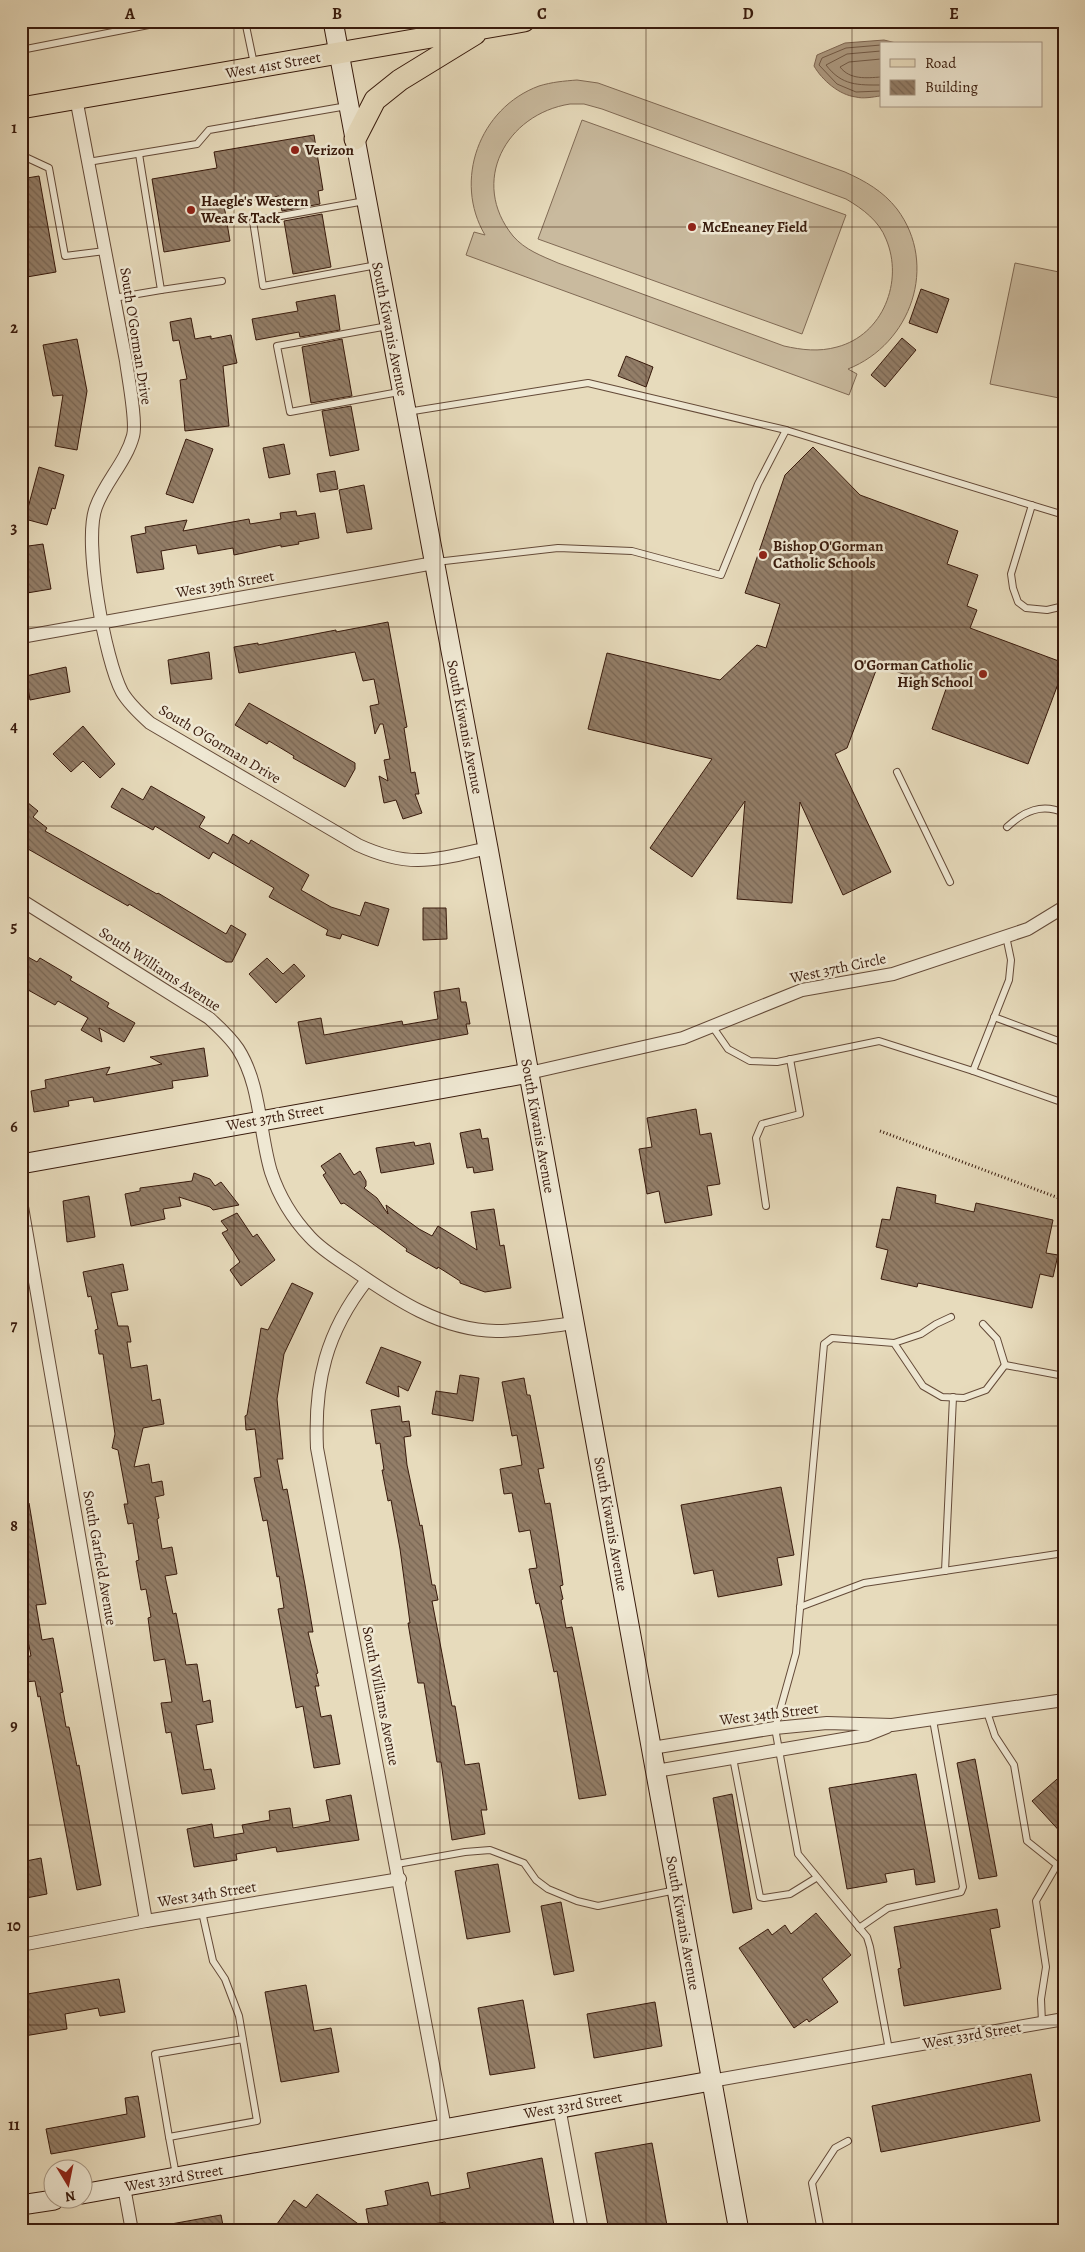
<svg xmlns="http://www.w3.org/2000/svg" width="1085" height="2252" viewBox="0 0 1085 2252" font-family="Alegreya,serif">
  <style>
    .garden { fill: #c9ba9e; stroke: #806a55; fill-rule: evenodd }
    .water { fill: #ac9980; stroke: #7e6652 }
    .lines { fill: none; stroke-linecap: round; stroke-linejoin: round }
    .shore { stroke: #725a46; stroke-width: 1 }
    .building { fill: url(#building-back-hatch); stroke: #381a0c }
    .lane-casing { stroke: #644a38; stroke-width: 8 }
    .street-casing { stroke: #644a38; stroke-width: 14 }
    .secondary-casing { stroke: #381a0c; stroke-width: 21 }
    .primary-casing { stroke: #381a0c; stroke-width: 23 }
    .path { stroke: #381a0c; stroke-width: 3; stroke-dasharray: 1 2.5; stroke-linecap: butt }
    .lane { stroke: #efe8d3; stroke-width: 6 }
    .street { stroke: #efe8d3; stroke-width: 12 }
    .secondary { stroke: #efe8d3; stroke-width: 19 }
    .primary { stroke: #e7dbbc; stroke-width: 21 }
    .grid { fill: none; stroke: #381a0c; stroke-width: 1; stroke-opacity: 0.55 }
    .poi-dot { fill: #8f2418; stroke: #efe8d3; stroke-width: 2 }
    .labels { text-anchor: middle; dominant-baseline: central; stroke-width: 5; stroke-linejoin: round; paint-order: stroke }
    .street-label { font-size: 15px; fill: #381a0c; stroke: #efe8d3 }
    .poi-label { font-size: 15px; font-weight: bold; fill: #381a0c; stroke: #efe8d3; text-anchor: start }
    .neatline { fill: none; stroke: #381a0c; stroke-width: 2 }
    .grid-label { font-size: 16px; text-anchor: middle; font-weight: bold; fill: #381a0c }
  </style>
  <defs>
    <pattern id="building-back-hatch" width="6" height="6" patternUnits="userSpaceOnUse" patternTransform="scale(1.25)"><rect width="6" height="6" fill="#937e68"/><path d="M-1 5l2 2M0 0l6 6M5-1l2 2" fill="none" stroke="#796654"/></pattern>
  </defs>
  <rect width="100%" height="100%" fill="#e7dbbc"/>
  <filter id="stains"><feTurbulence type="fractalNoise" baseFrequency=".004" numOctaves="4"/><feColorMatrix values="0 0 0 0 .2 0 0 0 0 .09 0 0 0 0 .02 0 0 0 .5 -.17"/></filter>
  <radialGradient id="worn" r=".72"><stop offset=".6" stop-color="#630" stop-opacity="0"/><stop offset="1" stop-color="#630" stop-opacity=".3"/></radialGradient>
  <g class="garden">
    <path d="M577 80 598 83 845 172C865 181 883 191 897 209 939 265 911 344 848 369L857 374 849 395 466 255 474 232 485 235C453 181 479 108 539 86 552 82 564 81 577 80ZM570 104H584L602 109 846 199C863 209 879 221 886 239 904 281 883 335 837 347 819 352 802 350 784 346L558 263C542 256 525 250 513 236 469 182 506 114 570 104Z"/>
    <polygon points="582,120 846,215 802,334 538,239"/>
    <polygon points="1015,263 1064,273 1064,399 990,384"/>
  </g>
  <path class="water" d="M884 40 900 44H881L880 96C873 97 863 99 856 97 839 95 822 80 814 66L817 55 845 43Z"/>
  <g class="lines">
    <g class="shore">
      <polyline points="881,45 846,48 822,58 819,65 837,84 856,92 881,91"/>
      <path d="M881 51 847 54 826 65C842 86 858 85 881 85"/>
      <path d="M881 59 849 62 840 67C850 80 866 78 881 77"/>
    </g>
  </g>
  <g class="building">
    <polygon points="314,135 323,190 318,191 320,204 282,211 279,196 224,205 230,241 164,252 152,179 217,168 214,152"/>
    <polygon points="39,176 56,272 21,278 21,179"/>
    <polygon points="322,214 331,267 293,274 284,221"/>
    <polygon points="921,289 949,299 937,333 909,323"/>
    <polygon points="335,295 340,330 300,337 299,332 256,340 252,319 298,311 296,302"/>
    <polygon points="191,318 195,339 211,336 211,339 231,335 237,363 223,366 229,426 185,431 180,380 187,379 179,340 173,341 170,322"/>
    <polygon points="902,338 916,350 885,387 871,375"/>
    <polygon points="77,339 87,391 77,450 55,446 63,395 53,396 43,345"/>
    <polygon points="342,339 352,396 311,403 302,347"/>
    <polygon points="626,356 653,367 646,387 618,376"/>
    <polygon points="351,406 359,450 330,456 322,411"/>
    <polygon points="186,439 213,449 193,503 166,494"/>
    <polygon points="284,444 290,474 269,478 263,448"/>
    <polygon points="813,447 860,495 958,531 947,564 978,575 967,606 977,610 970,628 1064,663 1064,668 1028,764 932,729 946,689 878,665 847,748 835,754 891,872 843,895 800,802 792,903 737,899 745,801 692,877 650,848 712,759 588,729 607,653 720,680 757,645 766,648 780,604 745,593 785,475"/>
    <polygon points="39,467 64,475 55,509 52,508 47,525 25,519"/>
    <polygon points="335,471 338,489 320,492 317,474"/>
    <polygon points="364,485 372,529 347,533 339,490"/>
    <polygon points="296,511 297,516 315,513 319,538 298,542 299,544 281,547 281,545 234,555 233,548 198,554 196,545 161,551 164,569 137,573 131,536 146,533 145,527 187,520 183,531 249,519 250,524 281,519 280,513"/>
    <polygon points="43,544 51,589 27,593 21,563 21,547"/>
    <polygon points="388,622 407,727 404,728 411,773 415,772 419,794 415,794 422,813 403,819 396,800 384,803 379,776 388,781 384,760 390,759 383,724 380,724 375,734 370,706 379,704 374,679 363,681 355,652 239,673 234,647 258,643 258,645 336,630 336,632"/>
    <polygon points="209,652 212,679 171,684 168,660"/>
    <polygon points="66,667 70,692 30,700 26,676"/>
    <polygon points="249,703 355,763 355,769 345,787 293,758 294,756 269,741 267,744 235,725"/>
    <polygon points="83,726 115,764 100,778 83,761 71,772 53,754"/>
    <polygon points="151,786 205,817 199,827 228,844 233,834 249,844 251,840 309,875 301,890 331,907 360,916 365,902 389,909 378,946 342,934 340,939 326,935 328,930 269,897 274,888 213,852 209,859 155,826 153,830 111,807 122,788 143,800"/>
    <polygon points="27,802 38,811 33,817 47,828 45,831 157,894 158,893 226,934 231,925 246,934 232,962 226,962 129,904 128,906 21,845 21,807"/>
    <polygon points="423,908 446,908 447,939 423,940"/>
    <polygon points="28,957 37,962 40,958 72,977 70,980 109,1003 107,1007 135,1023 124,1042 99,1028 102,1042 81,1030 88,1018 58,1001 55,1005 21,986 21,969"/>
    <polygon points="267,958 283,974 294,964 305,976 276,1003 249,974"/>
    <polygon points="459,988 461,1002 466,1002 470,1024 466,1024 468,1034 306,1064 298,1022 321,1018 324,1035 402,1021 403,1025 438,1019 434,992"/>
    <polygon points="204,1048 208,1076 172,1081 173,1088 94,1102 93,1097 68,1101 69,1106 34,1112 31,1091 46,1088 45,1080 110,1067 106,1075 162,1064 150,1057"/>
    <polygon points="696,1109 700,1135 711,1133 720,1184 707,1186 712,1215 665,1223 659,1191 647,1194 639,1149 652,1147 647,1118"/>
    <polygon points="480,1129 482,1139 488,1138 493,1170 474,1173 473,1167 467,1168 460,1133"/>
    <polygon points="414,1142 415,1146 430,1143 434,1164 381,1173 376,1148"/>
    <polygon points="340,1153 354,1175 360,1171 366,1181 366,1186 364,1188 377,1198 388,1214 386,1205 419,1229 432,1236 438,1226 477,1250 471,1212 494,1209 500,1246 504,1245 511,1288 485,1292 460,1283 460,1281 438,1267 437,1269 406,1251 407,1249 384,1232 344,1203 341,1204 323,1175 326,1173 321,1166"/>
    <polygon points="194,1173 210,1179 215,1186 221,1182 239,1205 213,1210 210,1207 179,1197 181,1206 163,1209 165,1219 131,1226 125,1194 140,1191 140,1188 192,1181"/>
    <polygon points="897,1187 936,1195 935,1203 974,1212 976,1203 1053,1220 1046,1253 1058,1255 1053,1277 1040,1274 1032,1308 918,1283 917,1287 881,1279 888,1250 876,1247 882,1219 890,1220"/>
    <polygon points="89,1196 95,1237 67,1242 63,1201"/>
    <polygon points="237,1213 253,1237 257,1234 275,1260 241,1286 230,1270 240,1262 222,1233 228,1230 221,1221"/>
    <polygon points="123,1264 128,1290 111,1293 118,1326 128,1326 131,1342 127,1342 131,1368 147,1365 152,1401 160,1399 164,1424 143,1428 134,1467 149,1464 152,1483 162,1481 164,1495 155,1497 159,1518 157,1519 162,1549 172,1547 177,1574 165,1576 173,1614 176,1613 186,1665 197,1664 203,1702 210,1700 213,1722 196,1725 204,1770 211,1769 215,1789 182,1794 171,1732 166,1733 161,1703 172,1702 165,1659 154,1661 148,1618 151,1617 146,1589 141,1590 136,1561 139,1560 133,1523 128,1524 124,1504 128,1504 118,1450 112,1448 115,1434 103,1354 99,1354 95,1330 98,1329 91,1296 88,1297 83,1272"/>
    <polygon points="292,1283 313,1293 284,1354 277,1399 283,1459 277,1459 283,1490 287,1489 305,1585 313,1632 308,1632 318,1673 316,1674 319,1686 315,1686 321,1717 331,1715 340,1764 314,1768 303,1706 296,1708 278,1609 284,1608 279,1576 277,1577 267,1520 263,1521 254,1478 261,1477 255,1429 246,1430 245,1416 247,1415 261,1328 268,1330"/>
    <polygon points="381,1347 421,1362 408,1391 398,1386 399,1397 366,1383"/>
    <polygon points="460,1375 479,1378 473,1421 432,1414 436,1391 457,1394"/>
    <polygon points="524,1378 527,1395 530,1395 544,1468 538,1469 545,1504 550,1503 558,1551 563,1585 560,1586 563,1599 561,1600 566,1628 572,1627 606,1795 579,1799 557,1671 554,1672 543,1619 539,1603 536,1604 529,1569 537,1568 530,1530 519,1532 512,1493 504,1494 500,1469 522,1465 517,1435 512,1436 502,1382"/>
    <polygon points="400,1406 402,1422 409,1421 411,1436 404,1437 407,1465 420,1526 422,1525 432,1585 435,1585 438,1600 432,1601 452,1706 455,1706 465,1765 479,1763 487,1810 481,1810 485,1834 452,1840 441,1762 437,1762 424,1683 418,1683 408,1623 410,1623 400,1549 391,1500 388,1501 382,1470 384,1470 380,1443 376,1444 371,1410"/>
    <polygon points="781,1487 794,1555 777,1558 782,1585 718,1597 713,1570 694,1574 681,1505"/>
    <polygon points="29,1503 46,1604 36,1605 42,1640 53,1638 63,1692 60,1693 66,1727 69,1727 77,1766 79,1765 101,1885 77,1890 40,1696 38,1697 35,1681 25,1682 21,1660 21,1657 31,1656 26,1630 21,1631 21,1504"/>
    <polygon points="975,1759 997,1876 979,1879 957,1763"/>
    <polygon points="1064,1773 1064,1836 1032,1801"/>
    <polygon points="916,1774 935,1882 916,1885 914,1869 885,1874 887,1882 847,1889 829,1788"/>
    <polygon points="732,1794 752,1909 733,1913 713,1798"/>
    <polygon points="351,1795 359,1840 277,1852 276,1847 236,1854 237,1860 194,1867 187,1829 212,1824 214,1838 244,1833 242,1825 270,1820 269,1811 290,1808 293,1828 330,1821 326,1800"/>
    <polygon points="41,1858 47,1894 21,1899 21,1862"/>
    <polygon points="498,1864 510,1932 467,1939 455,1871"/>
    <polygon points="561,1902 574,1971 554,1975 541,1906"/>
    <polygon points="997,1909 1000,1927 990,1929 1001,1989 904,2006 898,1969 901,1968 894,1927"/>
    <polygon points="816,1913 851,1955 822,1979 838,2002 809,2022 807,2019 794,2028 739,1948 768,1929 772,1935 785,1925 791,1934"/>
    <polygon points="119,1979 125,2012 100,2016 98,2008 65,2014 67,2029 24,2036 21,2019 21,1995"/>
    <polygon points="306,1985 314,2031 331,2028 339,2072 281,2082 265,1992"/>
    <polygon points="523,2000 535,2068 490,2075 478,2008"/>
    <polygon points="655,2002 662,2046 594,2058 587,2014"/>
    <polygon points="1031,2074 1040,2121 881,2152 872,2106"/>
    <polygon points="138,2096 145,2137 51,2154 46,2129 127,2114 125,2098"/>
    <polygon points="652,2143 668,2231 609,2231 595,2153"/>
    <polygon points="542,2158 555,2231 476,2231 475,2226 447,2231 445,2222 407,2229 407,2231 370,2231 366,2209 388,2205 385,2191 428,2182 431,2196 470,2188 467,2173"/>
    <polygon points="317,2194 368,2231 272,2231 294,2200 306,2208"/>
    <polygon points="221,2215 224,2231 171,2231 171,2224"/>
  </g>
  <g class="lines">
    <defs>
      <g id="lane">
        <polyline points="245,21 254,64"/>
        <polyline points="21,50 169,21"/>
        <polyline points="21,155 49,168 65,256 105,251"/>
        <polyline points="88,162 197,144 209,130 347,106"/>
        <polyline points="365,201 253,221 263,286 377,265"/>
        <polyline points="161,290 222,281"/>
        <polyline points="114,298 161,290 139,154"/>
        <polyline points="388,326 277,346 290,412 399,392"/>
        <polyline points="407,412 588,383 786,430"/>
        <polyline points="1032,505 1011,574 1013,588 1018,602 1026,608 1047,610 1064,606"/>
        <polyline points="436,562 558,548 632,551 721,575 758,484 786,430 1064,515"/>
        <polyline points="897,772 950,882"/>
        <path d="M1007 827C1024 811 1042 803 1064 813"/>
        <polyline points="994,1017 1064,1043"/>
        <polyline points="712,1026 728,1049 750,1061 777,1062 879,1041 973,1071 1009,980 1011,960 1006,936"/>
        <polyline points="973,1071 1064,1103"/>
        <polyline points="766,1206 756,1138 762,1124 800,1114 790,1059"/>
        <polyline points="983,1324 997,1339 1005,1365"/>
        <polyline points="894,1343 921,1334 936,1324 951,1317"/>
        <polyline points="945,1571 953,1397"/>
        <polyline points="800,1607 864,1583 1064,1553"/>
        <polyline points="987,1712 995,1736 1014,1765 1027,1841 1057,1865"/>
        <polyline points="733,1758 760,1897 764,1898 790,1894 816,1878"/>
        <polyline points="397,1864 465,1852 490,1850 524,1863 536,1880 548,1889 577,1901 598,1906 676,1890"/>
        <polyline points="202,1912 213,1961 225,1979 239,2016 257,2121 169,2137 155,2054 243,2039"/>
        <polyline points="859,1928 888,1908 961,1892 963,1887 933,1720"/>
        <polyline points="1042,2023 1041,1999 1046,1967 1036,1901 1057,1865 1064,1864"/>
        <polyline points="889,2050 870,1947 867,1937 798,1854 775,1728 796,1653 824,1344 832,1338 894,1343 923,1386 942,1397 964,1398 986,1390 1005,1365 1064,1376"/>
        <polyline points="169,2137 176,2175"/>
        <polyline points="821,2231 812,2183 835,2148 848,2141"/>
      </g>
      <g id="street">
        <path d="M76 98 126 361C128 377 137 422 133 436 126 462 105 482 96 507 83 541 105 660 122 692 129 704 140 714 150 723L358 845C410 869 435 860 488 848"/>
        <polyline points="21,637 434,563"/>
        <path d="M21 900 209 1018C220 1028 230 1037 238 1049 261 1085 259 1132 271 1172 279 1196 293 1219 310 1237 322 1250 337 1259 352 1269 395 1299 441 1330 496 1331 522 1331 549 1326 575 1323"/>
        <polyline points="529,1073 683,1038 802,990 893,974 1028,929 1064,907"/>
        <polyline points="21,1201 146,1921"/>
        <path d="M367 1280C326 1332 314 1382 317 1448L445 2128"/>
        <polyline points="652,1748 775,1728 827,1723 892,1725 1064,1700"/>
        <polyline points="656,1771 867,1735 887,1727"/>
        <polyline points="21,1945 146,1921 400,1879"/>
        <polyline points="711,2081 1064,2019"/>
        <polyline points="559,2107 582,2231"/>
        <polyline points="124,2187 132,2231"/>
      </g>
      <g id="secondary">
        <polyline points="333,21 488,848 739,2231"/>
        <polyline points="21,1164 529,1073"/>
        <polyline points="82,2194 711,2081"/>
        <polyline points="21,2205 54,2200"/>
      </g>
      <g id="primary">
        <polyline points="21,108 524,21"/>
        <polyline points="355,139 375,100 400,80 475,34"/>
      </g>
    </defs>
    <use href="#lane" class="lane-casing"/>
    <use href="#street" class="street-casing"/>
    <use href="#secondary" class="secondary-casing"/>
    <use href="#primary" class="primary-casing"/>
    <g class="path">
      <polyline points="880,1131 1064,1200"/>
      <polyline points="1061,1270 1064,1256"/>
    </g>
    <use href="#lane" class="lane"/>
    <use href="#street" class="street"/>
    <use href="#secondary" class="secondary"/>
    <use href="#primary" class="primary"/>
  </g>
  <path class="grid" d="M234 21V2231M440 21V2231M646 21V2231M852 21V2231M21 227H1064M21 427H1064M21 627H1064M21 826H1064M21 1026H1064M21 1226H1064M21 1426H1064M21 1625H1064M21 1825H1064M21 2025H1064"/>
  <g class="poi-dot">
    <circle cx="295" cy="150" r="5"/>
    <circle cx="191" cy="210" r="5"/>
    <circle cx="692" cy="227" r="5"/>
    <circle cx="763" cy="555" r="5"/>
    <circle cx="983" cy="674" r="5"/>
  </g>
  <g class="labels">
    <g class="street-label">
      <text transform="translate(273 65) rotate(-10)">West 41st Street</text>
      <text transform="translate(390 329) rotate(79)">South Kiwanis Avenue</text>
      <text transform="translate(136 336) rotate(81)">South O'Gorman Drive</text>
      <text transform="translate(225 584) rotate(-10)">West 39th Street</text>
      <text transform="translate(465 727) rotate(79)">South Kiwanis Avenue</text>
      <text transform="translate(220 744) rotate(31)">South O'Gorman Drive</text>
      <text transform="translate(838 968) rotate(-12)">West 37th Circle</text>
      <text transform="translate(160 969) rotate(33)">South Williams Avenue</text>
      <text transform="translate(275 1117) rotate(-10)">West 37th Street</text>
      <text transform="translate(538 1126) rotate(80)">South Kiwanis Avenue</text>
      <text transform="translate(611 1524) rotate(80)">South Kiwanis Avenue</text>
      <text transform="translate(100 1558) rotate(80)">South Garfield Avenue</text>
      <text transform="translate(381 1696) rotate(79)">South Williams Avenue</text>
      <text transform="translate(769 1714) rotate(-7)">West 34th Street</text>
      <text transform="translate(207 1894) rotate(-9)">West 34th Street</text>
      <text transform="translate(683 1923) rotate(80)">South Kiwanis Avenue</text>
      <text transform="translate(972 2035) rotate(-10)">West 33rd Street</text>
      <text transform="translate(573 2105) rotate(-10)">West 33rd Street</text>
      <text transform="translate(174 2178) rotate(-10)">West 33rd Street</text>
    </g>
    <g class="poi-label">
      <text x="305" y="150">Verizon</text>
      <text x="201" y="201">Haegle's Western<tspan x="201" dy="17">Wear &amp; Tack</tspan></text>
      <text x="702" y="227">McEneaney Field</text>
      <text x="773" y="546">Bishop O'Gorman<tspan x="773" dy="17">Catholic Schools</tspan></text>
      <text x="973" y="665" text-anchor="end">O'Gorman Catholic<tspan x="973" dy="17">High School</tspan></text>
    </g>
  </g>
  <rect width="1085" height="2252" fill="none" stroke="#e7dbbc" stroke-width="55"/>
  <rect x="880" y="42" width="162" height="65" fill="#efe8d3" stroke="#a69683"/>
  <rect x="890" y="59" width="25" height="8" fill="#e7dbbc" stroke="#a69683"/>
  <text x="925" y="68" font-size="15" fill="#381a0c">Road</text>
  <rect x="890" y="80" width="25" height="15" fill="url(#building-back-hatch)" stroke="#a69683"/>
  <text x="925" y="92" font-size="15" fill="#381a0c">Building</text>
  <g transform="translate(68 2184) rotate(170)"><circle r="24" fill="#efe8d3" stroke="#a69683"/>
  <path d="M0-4L9 19L0 12L-9 19Z" fill="#8f2418"/>
  <text y="-8" font-size="14" font-weight="bold" text-anchor="middle" fill="#381a0c">N</text>
  </g>
  <rect x="28" y="28" width="1030" height="2196" class="neatline"/>
  <g class="grid-label">
    <text x="130" y="19">A</text>
    <text x="337" y="19">B</text>
    <text x="542" y="19">C</text>
    <text x="748" y="19">D</text>
    <text x="954" y="19">E</text>
    <text x="14" y="133">1</text>
    <text x="14" y="333">2</text>
    <text x="14" y="533">3</text>
    <text x="14" y="732">4</text>
    <text x="14" y="932">5</text>
    <text x="14" y="1132">6</text>
    <text x="14" y="1331">7</text>
    <text x="14" y="1531">8</text>
    <text x="14" y="1731">9</text>
    <text x="14" y="1931">10</text>
    <text x="14" y="2130">11</text>
  </g>
  <rect width="100%" height="100%" filter="url(#stains)"/>
  <rect width="100%" height="100%" fill="url(#worn)"/>
</svg>
